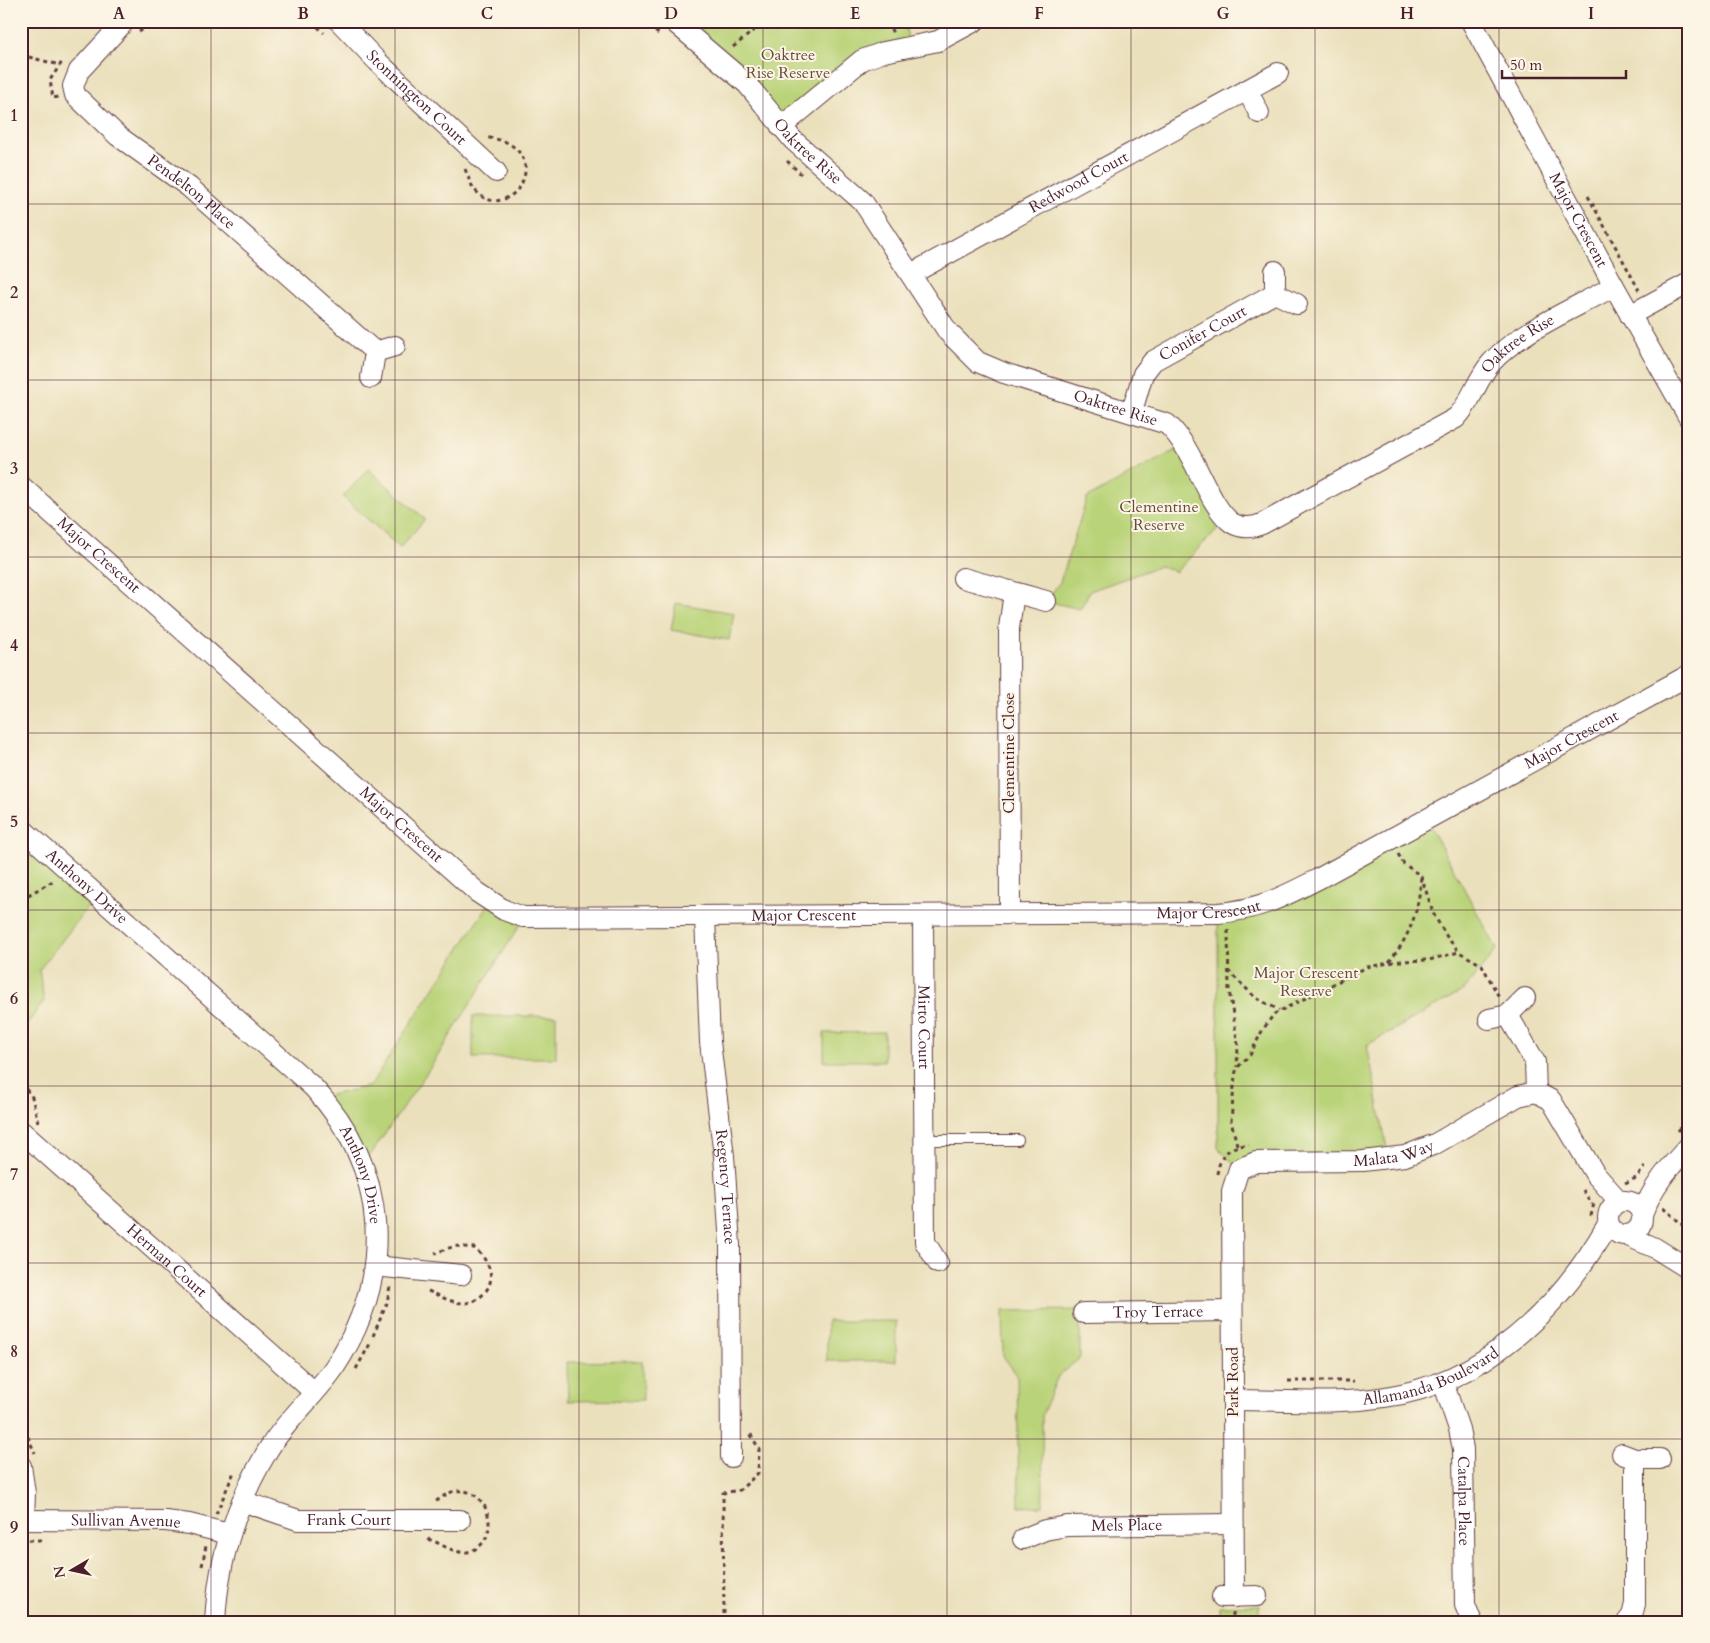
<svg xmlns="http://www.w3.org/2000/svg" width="1710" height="1643" viewBox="0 0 1710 1643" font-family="Cardo,serif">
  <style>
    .green { fill: #b9d378; stroke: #827952 }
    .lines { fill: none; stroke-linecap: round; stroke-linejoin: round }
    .service-casing { stroke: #623c41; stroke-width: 12 }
    .minor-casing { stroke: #623c41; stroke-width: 22 }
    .path { stroke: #623c41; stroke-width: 3; stroke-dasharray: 4 4; stroke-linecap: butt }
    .service { stroke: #fff; stroke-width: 10 }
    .minor { stroke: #fff; stroke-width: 20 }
    .grid { fill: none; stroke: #4a1f2b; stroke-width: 1; stroke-opacity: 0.55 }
    .labels { text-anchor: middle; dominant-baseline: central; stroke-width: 4; stroke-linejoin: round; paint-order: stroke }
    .park-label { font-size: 16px; fill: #664c3e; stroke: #fcf5e5 }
    .street-label { font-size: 16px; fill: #4a1f2b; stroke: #fcf5e5 }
    .neatline { fill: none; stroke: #4a1f2b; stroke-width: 2 }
    .grid-label { font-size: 16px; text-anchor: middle; font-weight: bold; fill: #4a1f2b }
  </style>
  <rect width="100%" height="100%" fill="#fcf5e5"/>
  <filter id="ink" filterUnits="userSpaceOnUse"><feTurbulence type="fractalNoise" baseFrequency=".02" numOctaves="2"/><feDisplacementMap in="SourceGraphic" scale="10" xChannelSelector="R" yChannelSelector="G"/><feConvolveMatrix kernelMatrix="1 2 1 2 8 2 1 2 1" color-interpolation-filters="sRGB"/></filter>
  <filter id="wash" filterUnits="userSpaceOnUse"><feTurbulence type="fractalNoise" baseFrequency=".0096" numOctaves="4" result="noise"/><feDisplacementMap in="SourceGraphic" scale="20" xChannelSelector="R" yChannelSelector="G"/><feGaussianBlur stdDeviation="1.12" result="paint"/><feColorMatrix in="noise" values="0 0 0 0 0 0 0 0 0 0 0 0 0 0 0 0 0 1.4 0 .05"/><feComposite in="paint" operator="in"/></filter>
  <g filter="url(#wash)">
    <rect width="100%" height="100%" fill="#eae0bc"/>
    <g class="green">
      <polygon points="673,21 904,21 910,47 884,52 781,127"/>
      <polygon points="1185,445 1227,519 1176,572 1160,566 1090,591 1080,609 1046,601 1060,582 1087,498"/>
      <polygon points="368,469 425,519 400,548 343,497"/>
      <polygon points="676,603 734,613 729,640 671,630"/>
      <polygon points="1426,819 1497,949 1464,990 1367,1045 1389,1159 1239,1169 1218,1148 1218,913 1244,911"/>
      <polygon points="21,828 97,896 39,970 44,1001 21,1032"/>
      <polygon points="490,902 525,917 430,1068 363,1166 322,1097 370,1086"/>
      <rect x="473" y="1016" width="83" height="42"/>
      <polygon points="884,1032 884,1061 824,1061 824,1033"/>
      <polygon points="1080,1310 1080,1358 1058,1376 1042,1415 1043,1506 1019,1507 1017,1375 1003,1356 1002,1311"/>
      <rect x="827" y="1321" width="69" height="40"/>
      <polygon points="642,1361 643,1400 568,1401 567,1362"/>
      <polygon points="1260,1605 1260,1622 1220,1622 1220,1606"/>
    </g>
  </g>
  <g filter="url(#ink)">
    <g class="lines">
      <defs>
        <polyline id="service" points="924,1140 1018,1140"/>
        <g id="minor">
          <path id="s1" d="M125 21 79 71 73 86 75 95 118 136 189 187 375 352"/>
          <path id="s2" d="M339 21 377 61 496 172"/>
          <path id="s3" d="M673 21 747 84 793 140 863 202 948 332 978 362 1004 373 1167 424C1195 449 1207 505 1232 523 1242 529 1252 528 1262 524L1456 418C1472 402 1476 380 1491 363 1519 331 1576 308 1614 286"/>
          <path id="s4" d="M1471 21 1614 286 1689 418"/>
          <polyline points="1247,90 1259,113"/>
          <polyline points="781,127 862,60 884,52 938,41 975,21"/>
          <polyline points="1275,271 1275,293 1297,304"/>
          <path id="s5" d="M911 274 1278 73"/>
          <polyline points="1630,315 1689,283"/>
          <polyline points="371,378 375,352 395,346"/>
          <path id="s6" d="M1132 411 1143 374 1153 361 1275 293"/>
          <path id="s7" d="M21 486 477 892 504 910 523 917 1218 913C1258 910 1283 897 1318 879L1689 675"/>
          <polyline points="963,578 1046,601"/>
          <path id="s8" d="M21 828 313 1087C390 1170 395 1275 334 1368 314 1397 286 1420 268 1450 236 1503 218 1561 215 1622"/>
          <polyline points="1010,914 1009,628 1014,593"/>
          <path id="s9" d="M923 915 925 1242 938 1263"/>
          <path id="s10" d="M705 917 710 1042 724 1156 730 1245 731 1457"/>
          <polyline points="1508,1015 1535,1062 1536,1092"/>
          <polyline points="1489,1019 1508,1015 1525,998"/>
          <path id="s11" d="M21 1131 313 1391"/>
          <circle cx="1625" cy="1218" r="17"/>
          <path d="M1642 1215C1653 1185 1668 1169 1689 1146"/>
          <polyline points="1626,1235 1655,1248 1689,1269"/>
          <polyline points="375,1266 461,1275"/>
          <path id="s12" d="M1083 1313 1232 1311"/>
          <path id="s13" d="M1443 1382 1459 1429 1463 1449 1465 1605 1472 1622"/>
          <path id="s14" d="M1233 1400C1283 1400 1336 1405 1385 1397 1484 1383 1560 1308 1608 1224"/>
          <polyline points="1622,1454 1635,1459 1660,1459"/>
          <polyline points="21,1466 25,1493 24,1520"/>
          <path id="s15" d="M242 1501 298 1520H460"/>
          <path id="s16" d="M21 1520 166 1521 189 1524 229 1534"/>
          <path id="s17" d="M1023 1539 1045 1530 1067 1526 1233 1524"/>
          <polyline points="1222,1597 1257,1596"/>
          <path id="s18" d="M1234 1597 1232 1191 1239 1169 1256 1162 1363 1161 1405 1156 1435 1144 1518 1096 1536 1092 1551 1100 1595 1174 1619 1201"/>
          <polyline points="1627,1622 1632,1616 1635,1604 1635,1459"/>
        </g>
      </defs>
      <use href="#service" class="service-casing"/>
      <use href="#minor" class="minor-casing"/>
      <g class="path">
        <polyline points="312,21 324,33"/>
        <polyline points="643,21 661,36"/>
        <polyline points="888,21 893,34"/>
        <polyline points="139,32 155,21"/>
        <polyline points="733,47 766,21"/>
        <polyline points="21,55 60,65"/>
        <polyline points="58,97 53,98 50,80 62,62"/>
        <polyline points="787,161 801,174"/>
        <path d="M465 169C468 176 470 184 475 190 503 224 551 168 508 143 501 139 493 139 485 137"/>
        <polyline points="1588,196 1639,290"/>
        <polyline points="21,804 30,811"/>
        <polyline points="1398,854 1404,864 1421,876 1434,915 1447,937 1459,952 1482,965 1500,999"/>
        <polyline points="21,899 53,881"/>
        <polyline points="1228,930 1229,990 1238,1045 1237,1067"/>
        <path d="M1389 962C1411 935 1419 910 1421 876"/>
        <polyline points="1228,971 1256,998 1279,1010"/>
        <polyline points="21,1083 32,1097 38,1122"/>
        <polyline points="1678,1131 1689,1118"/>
        <polyline points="1237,1145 1231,1121 1235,1075 1237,1068 1250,1055 1262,1031 1274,1014 1367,967 1400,961 1429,960 1459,952"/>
        <path d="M1217 1174C1220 1155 1229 1145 1249 1145"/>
        <polyline points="1625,1183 1636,1178 1645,1167"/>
        <polyline points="1583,1190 1592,1204"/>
        <polyline points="1663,1208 1689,1230"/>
        <polyline points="1591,1216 1594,1203"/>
        <path d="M428 1291C441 1296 450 1303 465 1303 470 1303 476 1300 480 1297 499 1282 490 1261 474 1248L455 1246 435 1253"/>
        <polyline points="373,1336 387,1303 390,1286"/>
        <polyline points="356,1369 370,1344"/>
        <polyline points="1288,1381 1354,1381"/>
        <polyline points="21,1422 35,1453"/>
        <polyline points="216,1514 234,1472"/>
        <path d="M428 1539C441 1543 453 1554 467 1552 503 1545 492 1486 455 1491 447 1493 441 1498 435 1502"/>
        <polyline points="21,1540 42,1540"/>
        <polyline points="202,1566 206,1546"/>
        <polyline points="1233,1612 1233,1622"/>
        <polyline points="724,1622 723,1493 740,1490 758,1473 759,1449 750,1433"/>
      </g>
      <use href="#service" class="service"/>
      <use href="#minor" class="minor"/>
    </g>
  </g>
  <path class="grid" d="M211 21V1622M395 21V1622M579 21V1622M763 21V1622M947 21V1622M1131 21V1622M1315 21V1622M1499 21V1622M21 204H1689M21 380H1689M21 557H1689M21 733H1689M21 910H1689M21 1086H1689M21 1263H1689M21 1439H1689"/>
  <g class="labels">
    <g class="park-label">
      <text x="788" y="55">Oaktree<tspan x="788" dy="18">Rise Reserve</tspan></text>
      <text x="1159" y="507">Clementine<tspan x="1159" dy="18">Reserve</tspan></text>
      <text x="1306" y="973">Major Crescent<tspan x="1306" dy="18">Reserve</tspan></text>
    </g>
    <g class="street-label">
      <text stroke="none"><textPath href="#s2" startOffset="109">Stonnington Court</textPath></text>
      <text stroke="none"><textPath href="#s3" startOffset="188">Oaktree Rise</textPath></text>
      <text stroke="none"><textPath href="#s5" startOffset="191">Redwood Court</textPath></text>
      <text stroke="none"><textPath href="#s1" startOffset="245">Pendelton Place</textPath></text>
      <text stroke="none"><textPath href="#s4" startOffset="226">Major Crescent</textPath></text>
      <text stroke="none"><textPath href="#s6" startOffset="112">Conifer Court</textPath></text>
      <text stroke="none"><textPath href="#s3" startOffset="1130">Oaktree Rise</textPath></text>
      <text stroke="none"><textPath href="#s3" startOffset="606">Oaktree Rise</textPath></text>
      <text stroke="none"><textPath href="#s7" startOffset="104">Major Crescent</textPath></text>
      <text stroke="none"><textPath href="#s7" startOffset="1754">Major Crescent</textPath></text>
      <text transform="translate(1009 753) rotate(-90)">Clementine Close</text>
      <text stroke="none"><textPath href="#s7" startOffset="509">Major Crescent</textPath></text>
      <text stroke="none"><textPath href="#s8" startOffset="88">Anthony Drive</textPath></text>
      <text stroke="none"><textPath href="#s7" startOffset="1349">Major Crescent</textPath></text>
      <text stroke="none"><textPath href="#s7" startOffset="944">Major Crescent</textPath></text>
      <text stroke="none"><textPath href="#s9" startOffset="112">Mirto Court</textPath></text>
      <text stroke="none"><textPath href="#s18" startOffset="586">Malata Way</textPath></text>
      <text stroke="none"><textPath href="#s8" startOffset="492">Anthony Drive</textPath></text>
      <text stroke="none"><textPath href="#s10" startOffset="271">Regency Terrace</textPath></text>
      <text stroke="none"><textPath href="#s11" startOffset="195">Herman Court</textPath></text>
      <text stroke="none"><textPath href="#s12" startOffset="75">Troy Terrace</textPath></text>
      <text stroke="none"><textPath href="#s14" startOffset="202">Allamanda Boulevard</textPath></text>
      <text transform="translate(1233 1382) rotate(-90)">Park Road</text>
      <text stroke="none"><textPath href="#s13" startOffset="122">Catalpa Place</textPath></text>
      <text stroke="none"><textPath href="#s15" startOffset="110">Frank Court</textPath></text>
      <text stroke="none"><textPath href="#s16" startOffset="105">Sullivan Avenue</textPath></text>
      <text stroke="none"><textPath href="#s17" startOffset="106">Mels Place</textPath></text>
    </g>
  </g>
  <rect width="1710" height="1643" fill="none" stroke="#fcf5e5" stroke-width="55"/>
  <g transform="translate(72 1570) rotate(261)" stroke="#fcf5e5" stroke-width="4" paint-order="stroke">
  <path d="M0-4L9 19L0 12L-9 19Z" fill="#4a1f2b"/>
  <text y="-8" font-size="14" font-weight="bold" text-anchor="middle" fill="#4a1f2b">N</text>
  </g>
  <path d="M1502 70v8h124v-8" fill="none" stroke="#4a1f2b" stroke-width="2.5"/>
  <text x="1510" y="70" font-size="15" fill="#4a1f2b" stroke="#fcf5e5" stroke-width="4" paint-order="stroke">50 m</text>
  <rect x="28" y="28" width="1654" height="1588" class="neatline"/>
  <g class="grid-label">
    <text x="119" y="19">A</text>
    <text x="303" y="19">B</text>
    <text x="487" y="19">C</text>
    <text x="671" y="19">D</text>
    <text x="855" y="19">E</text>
    <text x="1039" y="19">F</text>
    <text x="1223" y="19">G</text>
    <text x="1407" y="19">H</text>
    <text x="1591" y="19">I</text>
    <text x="14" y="121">1</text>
    <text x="14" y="298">2</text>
    <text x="14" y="474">3</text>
    <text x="14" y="651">4</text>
    <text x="14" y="827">5</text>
    <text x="14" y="1004">6</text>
    <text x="14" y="1180">7</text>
    <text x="14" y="1357">8</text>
    <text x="14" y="1533">9</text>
  </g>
</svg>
